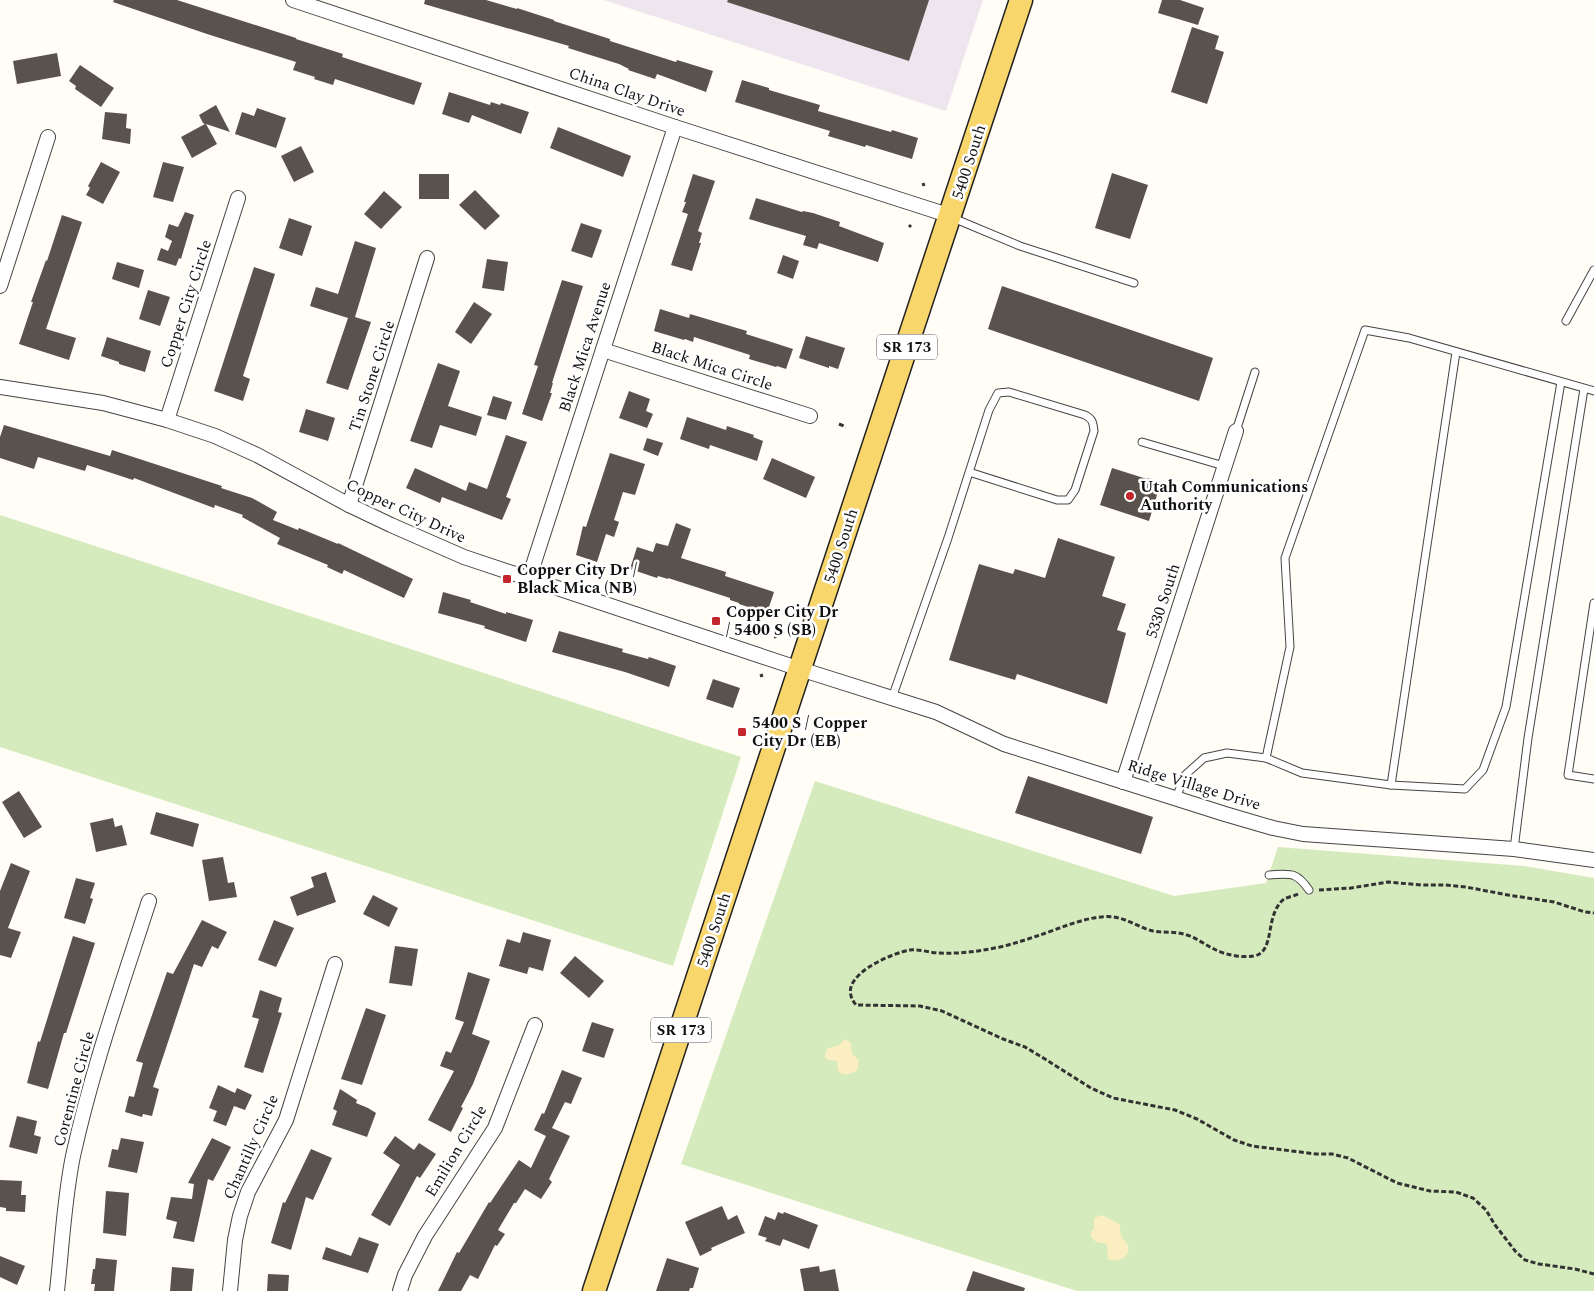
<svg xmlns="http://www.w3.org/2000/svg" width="1594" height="1291" viewBox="0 0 1594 1291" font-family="Spectral,serif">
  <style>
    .industrial { fill: #eee6ef }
    .green { fill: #d5ebbd }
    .sand { fill: #fbeec1 }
    .building { fill: #5a524d }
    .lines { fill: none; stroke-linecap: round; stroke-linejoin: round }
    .lane-casing { stroke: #444; stroke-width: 9 }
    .street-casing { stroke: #444; stroke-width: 16 }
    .primary-casing { stroke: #222; stroke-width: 25 }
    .path { stroke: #333; stroke-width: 3; stroke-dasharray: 5 2.5; stroke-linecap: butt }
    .lane { stroke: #fff; stroke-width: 7 }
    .street { stroke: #fff; stroke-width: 14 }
    .primary { stroke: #f9d66b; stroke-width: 22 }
    .poi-dot { fill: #c4262e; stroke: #fff; stroke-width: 2 }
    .labels { text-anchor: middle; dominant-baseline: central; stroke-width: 5; stroke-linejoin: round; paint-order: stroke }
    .shield { fill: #fff; stroke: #585858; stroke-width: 1 }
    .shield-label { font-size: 15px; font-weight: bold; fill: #111 }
    .street-label { font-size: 16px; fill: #111; stroke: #fff }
    .poi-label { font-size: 16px; font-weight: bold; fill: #111; stroke: #fff; text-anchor: start }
  </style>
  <rect width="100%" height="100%" fill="#fffdf5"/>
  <polygon class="industrial" points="604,0 983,0 946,111"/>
  <g class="green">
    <polygon points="0,515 741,757 673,966 0,747"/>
    <polygon points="815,781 1174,896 1266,883 1278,847 1524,866 1594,878 1594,1291 1077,1291 681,1164"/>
  </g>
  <g class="sand">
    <path d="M845 1039 851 1043 852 1054 859 1060 858 1069C855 1073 841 1078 838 1070 837 1067 838 1064 837 1061L829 1060 825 1058V1054L827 1049 839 1045Z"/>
    <path d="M1102 1215 1119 1224C1121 1227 1120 1233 1121 1236 1123 1240 1127 1241 1128 1246 1131 1258 1116 1263 1108 1259L1107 1244 1096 1242 1091 1237V1232L1094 1229V1218Z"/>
  </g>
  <g class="building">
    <polygon points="114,0 177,0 296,38 296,39 343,54 342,57 422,83 414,105 335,79 333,85 314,79 315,77 293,70 296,62 207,34 113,2"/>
    <polygon points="425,0 486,0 517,9 517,8 554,20 554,21 610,39 610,41 676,62 677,60 713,71 706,92 657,74 655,79 628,70 629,69 619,64 568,48 569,46 424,4"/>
    <polygon points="728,0 929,0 909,61 727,2"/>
    <polygon points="1162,0 1180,0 1204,8 1198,25 1158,13"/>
    <polygon points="1192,27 1219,36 1215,49 1224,52 1207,104 1171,92"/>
    <polygon points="57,53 61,76 17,84 13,61"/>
    <polygon points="80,65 114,88 101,107 75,89 76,86 69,81"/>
    <polygon points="742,80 769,88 769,90 820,105 818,111 891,132 892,130 918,138 912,159 866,145 865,147 828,136 830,131 735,102"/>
    <polygon points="449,92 490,105 491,102 500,105 501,103 529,112 521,134 472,115 469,123 442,114"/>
    <polygon points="216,105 230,132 206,124 217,144 192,158 181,137 205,124 203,123 199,115"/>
    <polygon points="257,108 286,118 276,148 235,134 242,112 254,116"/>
    <polygon points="105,112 127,114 126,128 131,129 130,144 102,139"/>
    <polygon points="558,127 631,156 623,177 550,148"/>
    <polygon points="301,146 314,172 294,182 281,156"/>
    <polygon points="101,162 120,172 103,204 86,195 90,188 88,186"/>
    <polygon points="163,162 184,167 173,202 153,197"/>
    <polygon points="1112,173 1148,185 1130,239 1095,228"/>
    <rect x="419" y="174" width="30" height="25"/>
    <polygon points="693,174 715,181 698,231 702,233 699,243 701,243 692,271 671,265 688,214 682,212 686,202 684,202"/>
    <polygon points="475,190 500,216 485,230 459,205"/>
    <polygon points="384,191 402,207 381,229 364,214"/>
    <polygon points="756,198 802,212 803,211 813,213 840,222 839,226 884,243 878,262 819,243 817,249 803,245 806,236 749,219"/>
    <polygon points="185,212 194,215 181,259 179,258 176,266 157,260 161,248 168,251 172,241 165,237 169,224 178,227"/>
    <polygon points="62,215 82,222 46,329 76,338 69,360 19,344 33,302 31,302 46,260 47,261"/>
    <polygon points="289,218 312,226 302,256 279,248"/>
    <polygon points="581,223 602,230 592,258 571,251"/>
    <polygon points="355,241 376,248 355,317 371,322 348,390 326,383 348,318 310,306 316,287 338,294"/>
    <polygon points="783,255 799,261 793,279 777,273"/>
    <polygon points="487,259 508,262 504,291 482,288"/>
    <polygon points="117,262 144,270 139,288 112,279"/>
    <polygon points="254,267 275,274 243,376 250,379 243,401 214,391"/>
    <polygon points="562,280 583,286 552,383 553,383 550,393 552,393 542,421 522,414 538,366 534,365"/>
    <polygon points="1002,286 1213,358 1199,401 988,329"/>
    <polygon points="148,290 170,297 160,326 139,319"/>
    <polygon points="474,302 492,314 471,344 455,332"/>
    <polygon points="660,309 689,318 690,314 747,331 746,334 793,349 786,369 777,366 776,367 749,359 750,355 694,337 693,342 685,339 684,340 654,331"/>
    <polygon points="806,336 845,348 838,369 829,366 829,368 799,358"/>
    <polygon points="107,337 151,351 145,372 119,364 119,362 101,356"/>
    <polygon points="438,363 460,371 448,406 482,417 476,436 440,425 432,448 410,441"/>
    <polygon points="629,391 650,399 646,411 653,414 647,428 619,418"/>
    <polygon points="493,396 512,402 506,420 487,415"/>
    <polygon points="306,409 335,418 328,441 299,432"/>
    <polygon points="687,417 726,430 727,426 754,435 753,437 763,441 757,461 710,445 709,449 680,439"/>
    <polygon points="4,425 110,456 112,450 222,486 221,488 252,498 277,512 273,520 298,530 299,528 338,544 338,543 413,579 404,598 344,570 342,574 327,567 328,565 277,544 280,538 242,517 243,515 215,505 214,508 134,478 133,480 87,465 85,471 38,457 34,469 0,458 0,437"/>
    <polygon points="506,435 527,442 506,497 511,499 502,520 442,497 440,503 406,488 415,468 466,491 469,482 487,489"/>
    <polygon points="647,438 663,443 658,456 643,450"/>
    <polygon points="610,453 645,464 635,495 623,492 614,520 619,522 614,537 606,534 597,562 576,555 583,526 586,527"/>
    <polygon points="772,458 815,477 806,498 763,479"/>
    <polygon points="1112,468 1147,479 1148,478 1161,482 1149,521 1100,505"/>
    <polygon points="676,523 691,529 681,558 726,572 725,576 774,592 767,613 739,604 739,603 730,600 730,598 668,578 668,579 658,576 657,578 630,569 637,547 653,552 656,543 668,546"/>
    <polygon points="1058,538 1115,557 1102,596 1126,604 1117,630 1126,633 1107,704 1017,674 1015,680 949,660 979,564 1013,574 1015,569 1045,578"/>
    <polygon points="443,592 471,600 470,602 506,614 506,612 533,620 526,642 484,628 485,626 438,613"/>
    <polygon points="559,631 623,649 622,652 648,659 649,657 676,666 669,687 625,672 552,652"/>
    <polygon points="713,679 740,688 733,708 706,699"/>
    <polygon points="1028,776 1153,817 1141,854 1015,813"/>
    <polygon points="19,791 42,827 24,838 2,802"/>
    <polygon points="156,812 199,824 193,847 150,834"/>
    <polygon points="113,818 115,827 122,825 127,845 96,852 90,823"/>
    <polygon points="223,857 228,883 234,882 237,897 209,901 202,860"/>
    <polygon points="11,863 30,871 8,928 21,932 11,958 0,955 0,891"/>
    <polygon points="326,872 336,902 297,916 290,897 314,887 311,877"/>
    <polygon points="76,878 95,883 90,898 93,899 85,924 64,918"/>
    <polygon points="373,895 398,908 389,927 363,914"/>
    <polygon points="202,920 227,932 218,949 212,946 202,967 194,964 153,1087 159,1089 152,1116 143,1114 142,1117 125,1112 129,1096 134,1097 143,1063 136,1061 167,972 173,974"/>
    <polygon points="274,920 294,928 276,967 258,960"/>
    <polygon points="523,932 551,940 543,971 529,967 527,974 499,966 507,939 520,943"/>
    <polygon points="73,936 95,943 66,1033 64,1033 48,1089 27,1083 38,1041 40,1042"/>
    <polygon points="395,946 418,949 412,986 389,983"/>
    <polygon points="575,956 604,981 589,998 560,973"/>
    <polygon points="468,972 490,979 472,1034 490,1041 473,1084 461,1107 463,1108 451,1132 428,1120 454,1071 440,1066 446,1051 451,1053 464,1022 455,1019"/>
    <polygon points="260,990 282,998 278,1012 282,1013 263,1073 244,1067 259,1019 252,1017"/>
    <polygon points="366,1008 386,1015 362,1085 341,1079"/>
    <polygon points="592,1022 614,1029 604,1058 582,1051"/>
    <polygon points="562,1070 582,1078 571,1104 565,1102 552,1128 570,1136 549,1179 552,1182 541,1199 525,1189 516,1203 514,1203 498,1230 505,1234 497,1246 495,1245 478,1279 470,1275 461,1291 438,1291 457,1252 459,1253 489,1202 490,1203 519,1160 531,1168 546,1136 534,1130 542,1113 544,1114"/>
    <polygon points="218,1085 235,1093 237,1088 252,1095 245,1110 234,1106 226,1126 213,1121 217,1111 209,1108"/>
    <polygon points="340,1089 357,1100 356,1103 368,1108 376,1113 367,1137 332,1125 337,1111 333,1109"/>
    <polygon points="17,1116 37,1121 34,1135 41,1137 37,1154 9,1147"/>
    <polygon points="395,1136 414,1150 419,1143 436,1154 420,1178 417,1176 390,1226 371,1215 400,1165 383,1153"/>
    <polygon points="121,1138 144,1142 137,1173 108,1167 112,1149 118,1150"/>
    <polygon points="212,1138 231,1147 213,1181 208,1179 194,1242 173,1238 177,1222 166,1219 171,1197 192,1199 194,1184 188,1183"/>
    <polygon points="311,1149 332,1158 313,1200 306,1197 291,1250 271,1243 283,1202 285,1203"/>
    <polygon points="0,1180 22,1181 21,1195 26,1195 25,1212 6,1211 6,1208 0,1207"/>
    <polygon points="106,1191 129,1193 126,1236 103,1233"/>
    <polygon points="722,1206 728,1220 737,1215 745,1233 711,1248 712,1250 700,1256 685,1222"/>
    <polygon points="778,1212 783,1214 784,1212 818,1225 809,1249 783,1239 780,1246 765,1241 767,1238 758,1235 765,1216 775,1220"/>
    <polygon points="359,1237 379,1244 368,1273 322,1259 326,1247 351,1256"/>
    <polygon points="0,1256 25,1266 17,1285 0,1277"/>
    <polygon points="96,1258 117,1260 114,1291 94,1291 95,1284 91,1284 93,1269 95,1269"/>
    <polygon points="667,1258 699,1268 693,1288 690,1288 689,1291 656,1291"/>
    <polygon points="819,1266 820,1272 835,1269 839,1291 804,1291 800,1269"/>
    <polygon points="172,1267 194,1269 192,1291 170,1291"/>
    <polygon points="973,1271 1025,1288 1024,1291 966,1291"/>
    <polygon points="268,1274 289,1275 288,1291 267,1291"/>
  </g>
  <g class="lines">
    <defs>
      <g id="lane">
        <polyline points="953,218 1020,246 1134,283"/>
        <polyline points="1566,321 1594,270"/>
        <polyline points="1561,382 1506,707 1483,770 1465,789 1391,785 1302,773 1266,758 1290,647 1285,558 1365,330 1409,338 1594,391"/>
        <polyline points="1236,431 1255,372"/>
        <polyline points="1142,442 1224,466"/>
        <polyline points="1594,603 1568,775 1594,779"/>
        <path d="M892 698 948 538 989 410 998 393 1009 392 1085 415C1093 419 1093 423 1094 431L1075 490 1068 500H1057L969 472"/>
        <polyline points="1391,785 1456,352"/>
        <polyline points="1176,799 1184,776 1204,758 1227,753 1266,758"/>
        <polyline points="1514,849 1528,738 1584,389"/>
        <path d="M1269 875C1290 874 1296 871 1309 890"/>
      </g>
      <g id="street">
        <polyline points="293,0 675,127 951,216"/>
        <polyline points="0,286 48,137"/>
        <polyline points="603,350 810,416"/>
        <polyline points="0,387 103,403 167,420 215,436 257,455 349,505 391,525 464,557 800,669 936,712 1004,744 1225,814 1273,828 1303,834 1514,849 1594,860"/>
        <polyline points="167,420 238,198"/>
        <polyline points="349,505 427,258"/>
        <polyline points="529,578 675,127"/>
        <polyline points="1123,782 1236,431"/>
        <path d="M57 1291C62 1246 64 1200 73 1156 92 1069 122 985 149 901"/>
        <polyline points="230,1291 235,1240 240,1216 248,1192 286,1120 335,964"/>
        <polyline points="400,1291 405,1275 425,1236 495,1128 535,1025"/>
      </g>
      <polyline id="primary" points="594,1291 1021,0"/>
    </defs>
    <use href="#lane" class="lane-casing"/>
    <use href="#street" class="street-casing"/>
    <use href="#primary" class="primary-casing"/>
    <g class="path">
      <polyline points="923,183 924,186"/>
      <polyline points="909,227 911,225"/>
      <polyline points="839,424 846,427"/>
      <polyline points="775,636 776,638"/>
      <polyline points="760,676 763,675"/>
      <polyline points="1319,890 1351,888 1388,882 1421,885 1445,885 1466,887 1508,895 1554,902 1585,912 1594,913"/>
      <path d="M1298 894C1294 896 1288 897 1284 899 1264 915 1276 952 1254 956 1242 958 1225 955 1214 949 1205 945 1197 938 1187 935 1176 931 1164 933 1153 931 1140 928 1128 919 1114 917 1090 914 1059 929 1037 936 1025 940 1013 944 1000 947 980 951 961 954 940 953 931 953 920 949 910 950 893 953 856 969 851 987 849 994 852 1000 856 1005L920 1006 942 1011 1003 1039 1025 1047 1045 1059 1091 1088 1113 1098 1175 1110 1197 1119 1234 1140 1252 1146 1316 1154H1332L1348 1158 1397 1183 1430 1191 1456 1192 1473 1198 1486 1210 1495 1225 1516 1252 1525 1260 1539 1264 1575 1269 1594 1274"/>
    </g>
    <use href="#lane" class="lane"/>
    <use href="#street" class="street"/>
    <use href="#primary" class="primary"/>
  </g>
  <g class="poi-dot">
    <circle cx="1130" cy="496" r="5"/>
    <rect x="502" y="574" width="10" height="10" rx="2.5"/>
    <rect x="711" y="616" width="10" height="10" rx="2.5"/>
    <rect x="737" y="727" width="10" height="10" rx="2.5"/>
  </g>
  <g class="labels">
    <g class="shield">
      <rect x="877" y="334.5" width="60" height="25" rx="4"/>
      <rect x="651" y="1017.5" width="60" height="25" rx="4"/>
    </g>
    <g class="shield-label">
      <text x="907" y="347">SR 173</text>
      <text x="681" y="1030">SR 173</text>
    </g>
    <g class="street-label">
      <text transform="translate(627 92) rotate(19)">China Clay Drive</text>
      <text transform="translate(969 162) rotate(-72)">5400 South</text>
      <text transform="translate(186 304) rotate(-72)">Copper City Circle</text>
      <text transform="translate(585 347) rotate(-72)">Black Mica Avenue</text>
      <text transform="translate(712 366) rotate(18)">Black Mica Circle</text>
      <text transform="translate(372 376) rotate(-72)">Tin Stone Circle</text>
      <text transform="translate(406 511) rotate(25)">Copper City Drive</text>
      <text transform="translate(841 546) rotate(-72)">5400 South</text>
      <text transform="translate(1163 601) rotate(-72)">5330 South</text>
      <text transform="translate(1194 785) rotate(17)">Ridge Village Drive</text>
      <text transform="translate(714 930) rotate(-72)">5400 South</text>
      <text transform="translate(74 1089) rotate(-75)">Corentine Circle</text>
      <text transform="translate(251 1147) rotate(-66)">Chantilly Circle</text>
      <text transform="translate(456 1151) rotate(-59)">Emilion Circle</text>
    </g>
    <g class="poi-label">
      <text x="1140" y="487">Utah Communications<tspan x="1140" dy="18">Authority</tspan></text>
      <text x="517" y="570">Copper City Dr /<tspan x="517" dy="18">Black Mica (NB)</tspan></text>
      <text x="726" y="612">Copper City Dr<tspan x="726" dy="18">/ 5400 S (SB)</tspan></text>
      <text x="752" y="723">5400 S / Copper<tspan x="752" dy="18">City Dr (EB)</tspan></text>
    </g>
  </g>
</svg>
